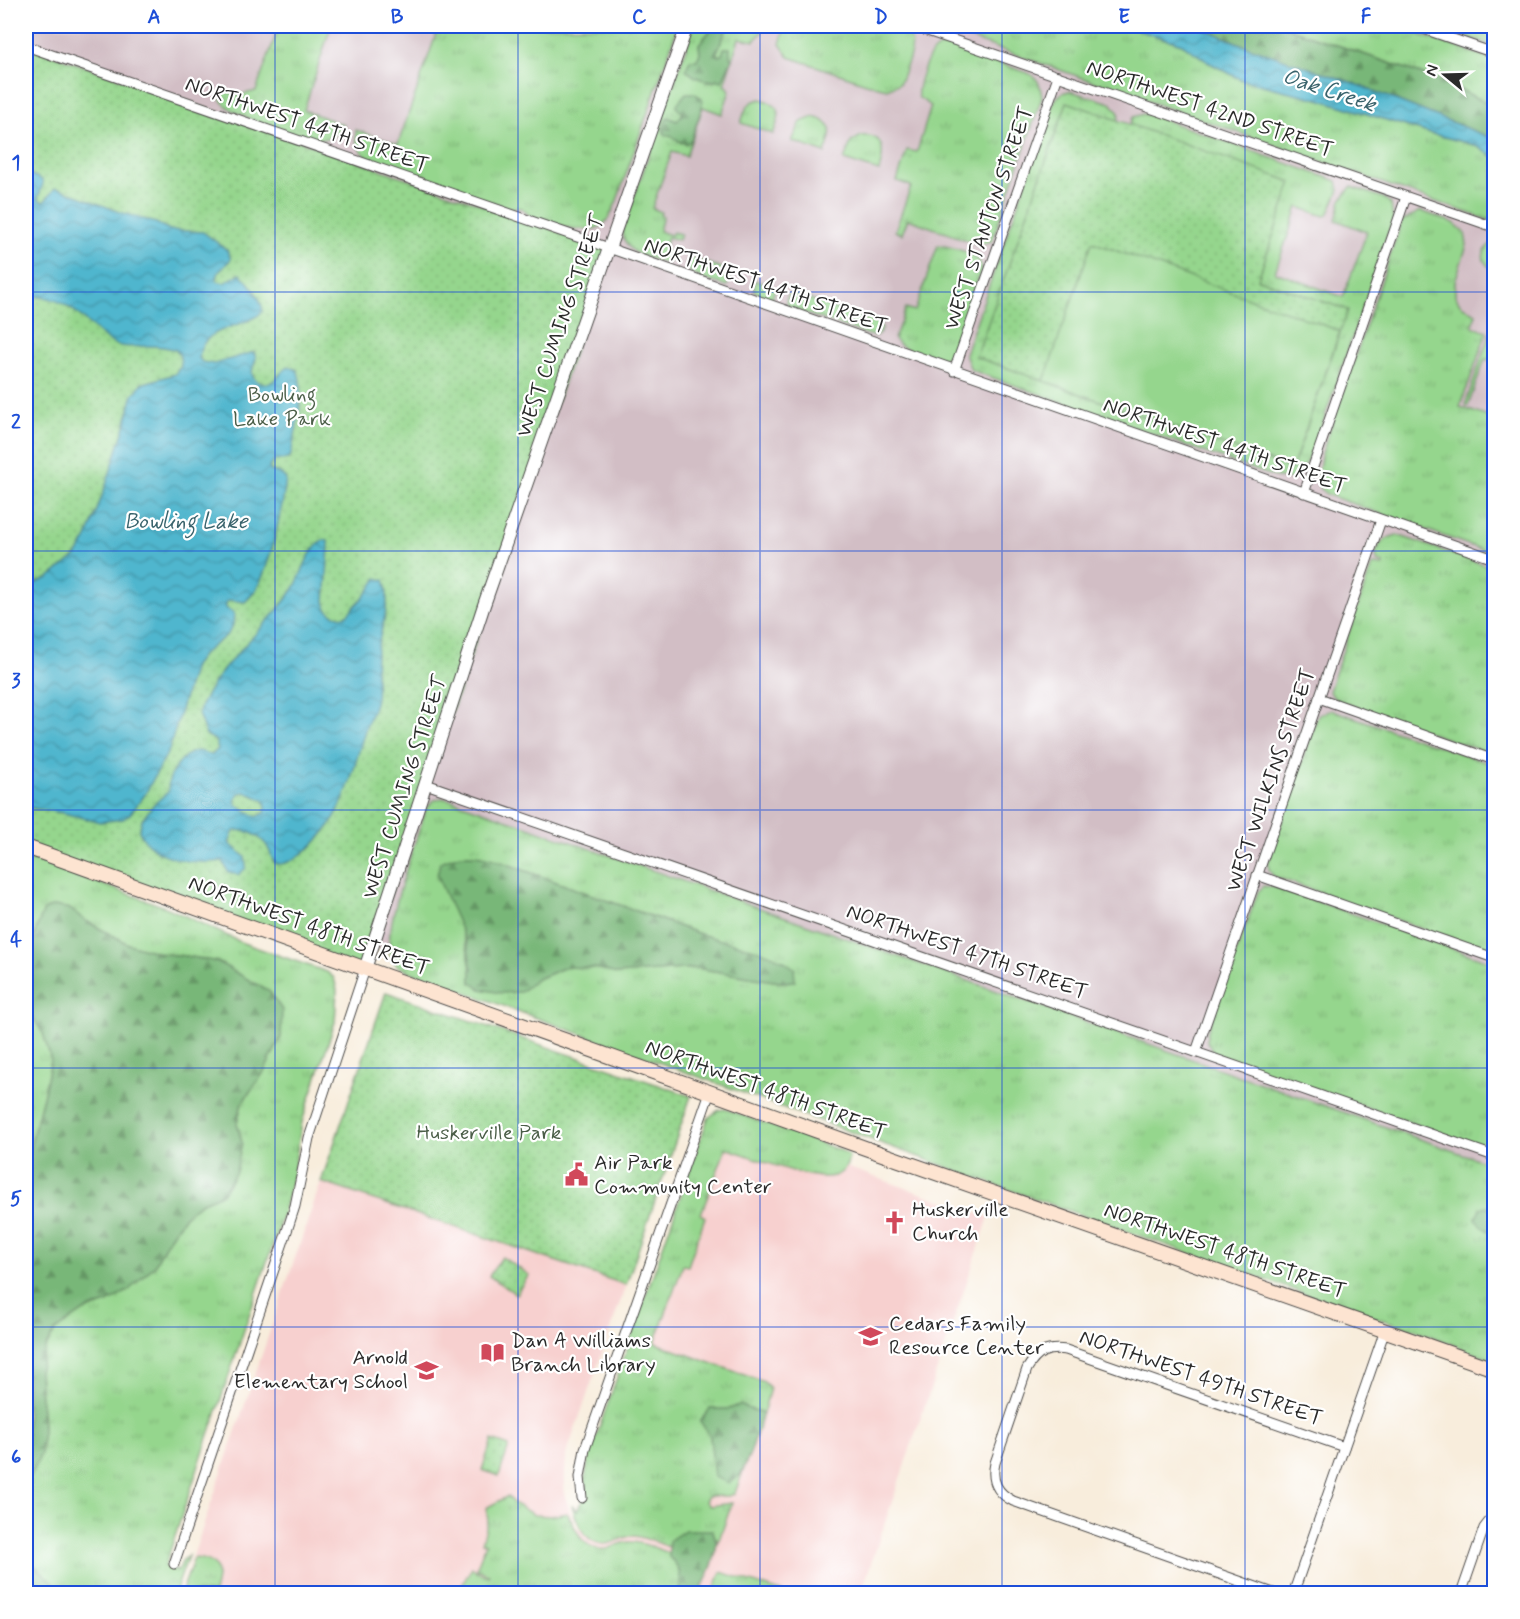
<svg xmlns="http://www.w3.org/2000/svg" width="1520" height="1619" viewBox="0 0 1520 1619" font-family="Mynerve,sans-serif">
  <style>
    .built { fill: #f7d0cf }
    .industrial { fill: #d2bec5 }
    .grass { fill: url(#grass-tufts); stroke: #60805c; stroke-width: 1.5; fill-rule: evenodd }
    .forest { fill: url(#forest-firs); stroke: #527152; stroke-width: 1.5 }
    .park { fill: url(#park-dots); stroke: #60805c; stroke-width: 1.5 }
    .garden { fill: #95d68d; stroke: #60805c; stroke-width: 1.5 }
    .water { fill: url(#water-waves); stroke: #3d707c; stroke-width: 1.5; fill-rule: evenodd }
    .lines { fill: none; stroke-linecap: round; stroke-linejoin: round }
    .minor-casing { stroke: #4a4846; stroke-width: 11 }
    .tertiary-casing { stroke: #4a4846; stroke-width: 14 }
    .secondary-casing { stroke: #4a4846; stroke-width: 16 }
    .minor { stroke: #fff; stroke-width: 9 }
    .tertiary { stroke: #fff; stroke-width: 12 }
    .secondary { stroke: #fde4d1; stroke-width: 14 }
    .grid { fill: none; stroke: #1d4ed8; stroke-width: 1.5; stroke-opacity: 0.55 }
    .labels { text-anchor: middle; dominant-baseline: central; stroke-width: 4.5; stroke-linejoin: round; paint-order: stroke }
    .street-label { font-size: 21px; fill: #2b2b2b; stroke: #fff }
    .park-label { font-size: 21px; fill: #4b5e48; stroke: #fff }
    .poi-label { font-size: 21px; fill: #2b2b2b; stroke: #fff; text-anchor: start }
    .water-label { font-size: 22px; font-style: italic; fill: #39636c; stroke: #fff }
    .neatline { fill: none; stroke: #1d4ed8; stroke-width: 2 }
    .grid-label { font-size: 20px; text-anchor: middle; font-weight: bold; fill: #1d4ed8 }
  </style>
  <defs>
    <pattern id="grass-tufts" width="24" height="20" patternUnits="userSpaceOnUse" patternTransform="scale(1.5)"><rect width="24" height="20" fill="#95d68d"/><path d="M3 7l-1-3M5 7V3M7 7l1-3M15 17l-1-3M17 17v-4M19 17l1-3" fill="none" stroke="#81b87a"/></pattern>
    <pattern id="forest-firs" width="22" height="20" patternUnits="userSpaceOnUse" patternTransform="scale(1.5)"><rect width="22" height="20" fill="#78b778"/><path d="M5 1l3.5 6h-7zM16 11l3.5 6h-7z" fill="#639563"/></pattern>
    <pattern id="park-dots" width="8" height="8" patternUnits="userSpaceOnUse" patternTransform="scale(1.5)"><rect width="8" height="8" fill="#95d68d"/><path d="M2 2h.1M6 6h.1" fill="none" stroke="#81b87a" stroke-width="1.8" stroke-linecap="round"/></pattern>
    <pattern id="water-waves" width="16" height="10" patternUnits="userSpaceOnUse" patternTransform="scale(1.5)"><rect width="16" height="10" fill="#4fb6ce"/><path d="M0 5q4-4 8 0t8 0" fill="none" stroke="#4294a7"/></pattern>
  </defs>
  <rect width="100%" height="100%" fill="#fff"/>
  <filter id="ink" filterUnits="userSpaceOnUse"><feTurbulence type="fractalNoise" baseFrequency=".0167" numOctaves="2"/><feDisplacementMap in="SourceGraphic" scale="12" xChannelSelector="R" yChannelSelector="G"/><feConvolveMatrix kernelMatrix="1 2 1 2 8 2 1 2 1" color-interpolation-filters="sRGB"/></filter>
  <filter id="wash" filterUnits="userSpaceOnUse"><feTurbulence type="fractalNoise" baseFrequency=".008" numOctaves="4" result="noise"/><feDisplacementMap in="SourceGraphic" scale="24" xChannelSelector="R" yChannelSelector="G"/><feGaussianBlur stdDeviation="1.35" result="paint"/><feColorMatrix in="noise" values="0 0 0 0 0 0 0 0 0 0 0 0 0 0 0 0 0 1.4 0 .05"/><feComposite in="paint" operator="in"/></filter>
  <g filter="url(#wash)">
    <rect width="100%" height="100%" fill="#f8eddc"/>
    <polygon class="built" points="717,1122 989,1217 861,1593 180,1594 321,1182 626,1285 566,1455 564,1493 573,1522 578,1530"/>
    <polygon class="industrial" points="26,26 1494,26 1494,1349 339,935 26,825"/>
    <g class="grass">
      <path d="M279 26H331L304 110 344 125C338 134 332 138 321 139 303 140 226 115 220 98L222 90 240 95 256 91Z"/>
      <path d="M439 26H678L616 203C612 211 609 221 601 226 586 235 547 224 532 217 527 215 526 211 522 208H507L373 161C361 153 354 145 356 130L398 144Z"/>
      <path d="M694 26H709L711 30 699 44 700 53 697 61 707 81H722L732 60 716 54 728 26H764L762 32 754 41 739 38 724 85 728 87 730 91 722 114 703 107 686 156 672 152 652 208 661 212 660 215 663 216 659 231 671 235 673 232 681 234 679 240 668 237 664 250 674 254 671 261 666 263C646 257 627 256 622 232ZM694 93 698 96 681 143 673 136V120L677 121 681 117Z"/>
      <path d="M785 26H892C914 33 915 41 908 62 905 69 903 77 899 84L887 89 878 87 789 57 780 44Z"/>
      <polygon points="937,26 1125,26 1182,44 1210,63 1242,80 1319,99 1425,132 1475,145 1494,157 1494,222 940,28"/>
      <polygon points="1282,26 1394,26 1494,60 1494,107 1447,83"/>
      <polygon points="1435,26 1494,26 1494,46"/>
      <path d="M950 46 1028 73C1039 78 1040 85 1042 97L992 241 980 245 908 219 902 234 895 231 911 186 897 181 907 150 917 152 931 106 918 97C916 87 927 56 935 50 939 46 945 47 950 46Z"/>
      <path d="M1070 91 1111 103 1119 113 1118 124 1124 141 1133 117 1143 114 1153 116 1337 181 1339 190 1328 215 1324 216 1298 207 1275 272 1343 297 1367 232 1336 220 1341 200 1351 187 1384 198 1391 204 1393 219 1312 454 1310 453C1303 471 1300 482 1278 478L971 370 965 354 1052 107C1055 98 1060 92 1070 91Z"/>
      <path d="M761 99C784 106 781 115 773 134L741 123C745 110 747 101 761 99Z"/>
      <path d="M813 117C836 122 832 135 825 153L792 141 801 122Z"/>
      <path d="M861 136C887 134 884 154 879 171L844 160 851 142Z"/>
      <path d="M1421 211 1454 223 1465 233 1467 245 1455 281V295L1460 304 1476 314 1472 326 1487 332 1460 407 1494 419V554L1328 495C1310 485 1320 471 1321 456L1402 221Z"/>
      <path d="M1494 242V264L1493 269C1479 262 1481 249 1494 242Z"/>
      <path d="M938 245C951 247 980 252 982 268L956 347C952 353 949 358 941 359 932 360 898 347 894 339L906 308 915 311Z"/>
      <path d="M693 258 733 272 727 286C715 282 687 278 686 263Z"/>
      <polygon points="755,280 775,288 772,300 757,296 758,294 754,290"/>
      <path d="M792 293 879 323 882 328 878 335 875 336 869 335 790 308C785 303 785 299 789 294Z"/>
      <polygon points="1490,333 1494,334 1494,361 1485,359 1468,406 1465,405"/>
      <path d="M1397 535 1494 568V755L1336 700 1329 691 1372 565 1383 566V563L1377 561C1373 547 1384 538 1397 535Z"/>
      <polygon points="1332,710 1494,765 1494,954 1273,876 1269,870 1268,863 1318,715"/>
      <path d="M441 798 451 800 1494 1165V1208L1487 1206 1480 1225 1494 1235V1361L1413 1329 1350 1310 999 1186 402 969C396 965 392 961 390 955 383 928 417 839 426 809L433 801ZM460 855H477L493 859 703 935 785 961 794 981 780 982 696 968 617 974 595 968 566 967 537 979 520 992 471 983C472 957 465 941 457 917 450 899 445 881 440 862Z"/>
      <polygon points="26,857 168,908 243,943 327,972 334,978 337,990 335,1022 302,1122 293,1175 282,1217 165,1566 178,1571 183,1560 188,1556 175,1593 60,1593 55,1584 26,1558 26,1480 32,1473 43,1429 39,1371 45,1349 55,1331 84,1311 107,1303 154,1266 168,1240 185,1216 200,1203 222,1193 242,1143 237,1123 242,1103 264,1072 281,1037 218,962 186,956 164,954 128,944 86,921 70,909 54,906 44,910 37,927 26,965"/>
      <polygon points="1264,886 1278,888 1494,963 1494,1152 1215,1054 1207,1042 1207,1033 1258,892"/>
      <polygon points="26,999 28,1010 43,1033 51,1060 44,1093 26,1161"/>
      <path d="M725 1109 842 1151 849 1156C848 1165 844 1173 834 1176 813 1183 748 1155 726 1148L701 1214 705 1217 688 1266 683 1265 655 1343 764 1382 770 1388 763 1414 739 1405 730 1409H710V1436L713 1455 740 1475 746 1463 735 1493 729 1496H708L705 1501 709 1506 732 1503 718 1543 717 1538 670 1541 669 1547C658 1543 645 1537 633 1536 625 1536 618 1541 611 1543 587 1549 577 1524 572 1505L577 1511 587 1489 585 1478 589 1457 708 1118 719 1110Z"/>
      <path d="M508 1496 513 1503 534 1515 551 1516 567 1513C576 1528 583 1552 606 1549 615 1547 623 1540 633 1542 645 1543 658 1549 669 1553V1557C682 1568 681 1578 679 1593L457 1594 472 1567 476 1572 489 1576V1574L476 1569 486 1544 482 1542 488 1521 486 1508Z"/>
      <path d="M194 1558C220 1560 220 1571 214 1593H181Z"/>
      <polygon points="721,1572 784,1593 713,1593"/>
    </g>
    <g class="forest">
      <path d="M709 26H728L716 54 718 56 722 55 724 48H730V57L732 59 722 81C707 81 696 81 686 69L690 60H697L700 53 699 44 711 30Z"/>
      <polygon points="1197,26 1282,26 1447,83 1494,107 1494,139 1353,83 1248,47"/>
      <path d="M686 93H694L702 98V108L691 140 686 144C678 142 675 136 665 135 661 128 663 123 668 117L677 121 683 113 677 108V104Z"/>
      <path d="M460 855H477L493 859C562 884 631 909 700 934 730 944 769 948 794 968L795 981 780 982 696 968 617 974 595 968 566 967 537 979 520 992 501 993 481 989 471 982V966L467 943 437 876 440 862Z"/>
      <polygon points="54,906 70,909 86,921 128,944 164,954 186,956 218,962 270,992 282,1010 281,1037 264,1072 242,1103 237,1123 242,1143 236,1172 222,1194 200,1203 185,1216 168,1240 154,1266 128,1291 107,1303 84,1311 55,1331 45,1348 39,1371 43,1429 41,1454 32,1473 26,1480 26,1161 44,1093 51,1060 43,1033 28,1010 26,999 26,965 37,927 44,910"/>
      <polygon points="1487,1206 1494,1208 1494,1235 1480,1225 1476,1218 1480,1208"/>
      <polygon points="739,1405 763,1414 749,1457 740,1475 729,1483 714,1477 710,1436 700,1421 710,1409 730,1409"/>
      <path d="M685 1530H712C724 1550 708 1573 700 1593H679C681 1577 682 1568 669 1557V1541Z"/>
      <polygon points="26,1558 55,1584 60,1593 26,1593"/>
    </g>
    <g class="park">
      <polygon points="26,46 609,249 365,969 26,847"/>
      <polygon points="1067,102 1292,182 1258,279 1348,310 1292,469 976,357"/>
      <polygon points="386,992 691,1096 626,1285 321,1182"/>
      <polygon points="502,1257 529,1275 516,1294 489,1276"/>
      <polygon points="492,1440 509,1446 499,1476 482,1470"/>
    </g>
    <polygon class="garden" points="1092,242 1340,331 1292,469 1044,381"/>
    <g class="water">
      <polygon points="1125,26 1197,26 1248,47 1353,83 1494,139 1494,157 1475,145 1425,132 1319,99 1242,80 1210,63 1182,44"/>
      <path d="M26 172 42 180 43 184 38 198 42 202 45 201 55 188 61 189 117 211 156 223 170 230 203 232 227 250 231 259 219 272 216 281 224 283 240 274C250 283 261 298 263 311 245 330 201 324 199 358L202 362 214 364 254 352 256 359C252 369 248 378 261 383 265 384 267 385 270 383 278 380 281 371 288 366L297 370C307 391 295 432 291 455L288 459 274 461 269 467 271 471 280 473 286 479C283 505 270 566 257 588 254 593 249 598 245 602L229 600 226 603V608L234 613 233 625 228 634 203 654 194 666 169 750 144 796 130 814 123 819 100 822 63 813 26 807V587L48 578 76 556 87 538 107 482 126 423 132 397 141 384 175 374 181 366 180 356 176 350C167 347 158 346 148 346 139 346 130 348 121 346 100 341 87 318 69 307 62 303 52 298 43 297 36 297 32 297 26 294Z"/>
      <path d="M324 540 328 541 329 547 325 601C326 613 334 616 345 617L368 592 377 578 384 580C393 604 379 632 376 656 374 670 378 684 376 698 374 711 366 723 363 737 351 778 342 825 304 852 295 859 287 865 276 864 271 860 272 857 270 852 265 838 247 828 234 831L229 843 245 857 246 868 238 875 228 872 223 861C195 865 152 860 139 831L142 820 153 805 169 791C165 778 183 752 197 751 202 751 207 754 212 755L218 749 215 740 206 735 198 714C214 666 264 632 293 590 303 574 307 549 324 540ZM245 792 264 800 266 806 265 813 257 817 237 805 235 800 239 793Z"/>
    </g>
  </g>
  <g filter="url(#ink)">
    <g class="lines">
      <defs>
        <g id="minor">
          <polyline points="913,26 1494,227"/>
          <polyline points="1415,26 1494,53"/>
          <polyline points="26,46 586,240 1494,559"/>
          <polyline points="954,371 1058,76"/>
          <polyline points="1304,493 1406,197"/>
          <polyline points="1319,698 1494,760"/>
          <polyline points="426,784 1494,1156"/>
          <polyline points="1257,875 1494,958"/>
          <polyline points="1196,1052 1381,520"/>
          <polyline points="582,1498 580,1477 585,1449 710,1092"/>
          <polyline points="174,1564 286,1234 295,1206 309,1138 365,969"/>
          <path d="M1276 1594 1013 1501C997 1493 991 1481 995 1463L1027 1369C1037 1352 1047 1347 1066 1350L1344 1447"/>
          <polyline points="1293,1594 1385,1330"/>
          <polyline points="1461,1594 1484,1528 1494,1515"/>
        </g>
        <polyline id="tertiary" points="365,969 484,605 687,26"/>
        <polyline id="secondary" points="26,847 865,1148 1494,1369"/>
      </defs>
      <use href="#minor" class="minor-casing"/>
      <use href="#tertiary" class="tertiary-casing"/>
      <use href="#secondary" class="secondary-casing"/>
      <use href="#minor" class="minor"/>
      <use href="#tertiary" class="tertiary"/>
      <use href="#secondary" class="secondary"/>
    </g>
  </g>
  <path class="grid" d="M275 26V1594M518 26V1594M760 26V1594M1002 26V1594M1245 26V1594M26 292H1494M26 551H1494M26 810H1494M26 1068H1494M26 1327H1494"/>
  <defs>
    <symbol id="civic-bare" viewBox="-9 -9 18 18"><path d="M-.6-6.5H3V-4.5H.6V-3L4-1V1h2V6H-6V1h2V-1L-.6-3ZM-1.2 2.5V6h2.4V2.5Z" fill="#d1495b" stroke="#fff" stroke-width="2.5" paint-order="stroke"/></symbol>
    <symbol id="church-bare" viewBox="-9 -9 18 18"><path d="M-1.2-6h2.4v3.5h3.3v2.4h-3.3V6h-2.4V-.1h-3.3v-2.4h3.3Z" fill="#d1495b" stroke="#fff" stroke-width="2.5" paint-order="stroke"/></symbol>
    <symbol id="school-bare" viewBox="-9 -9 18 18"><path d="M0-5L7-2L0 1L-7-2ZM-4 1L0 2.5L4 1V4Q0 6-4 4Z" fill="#d1495b" stroke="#fff" stroke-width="2.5" paint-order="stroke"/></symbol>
    <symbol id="library-bare" viewBox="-9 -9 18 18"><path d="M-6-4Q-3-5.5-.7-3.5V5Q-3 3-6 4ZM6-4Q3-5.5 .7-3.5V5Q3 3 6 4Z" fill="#d1495b" stroke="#fff" stroke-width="2.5" paint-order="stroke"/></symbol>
  </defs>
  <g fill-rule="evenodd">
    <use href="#civic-bare" x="560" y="1158" width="33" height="33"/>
    <use href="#church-bare" x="878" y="1206" width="33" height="33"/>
    <use href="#school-bare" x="854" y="1320" width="33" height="33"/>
    <use href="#library-bare" x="476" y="1336" width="33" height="33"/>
    <use href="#school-bare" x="410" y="1354" width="33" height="33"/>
  </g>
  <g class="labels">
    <g class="street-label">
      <text transform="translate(1210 109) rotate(19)">NORTHWEST 42ND STREET</text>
      <text transform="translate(307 125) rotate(19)">NORTHWEST 44TH STREET</text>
      <text transform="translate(989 218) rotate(-71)">WEST STANTON STREET</text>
      <text transform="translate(766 286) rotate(19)">NORTHWEST 44TH STREET</text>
      <text transform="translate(561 326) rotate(-71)">WEST CUMING STREET</text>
      <text transform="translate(1225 446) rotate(19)">NORTHWEST 44TH STREET</text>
      <text transform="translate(1271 780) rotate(-71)">WEST WILKINS STREET</text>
      <text transform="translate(405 787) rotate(-72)">WEST CUMING STREET</text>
      <text transform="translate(309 926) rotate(20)">NORTHWEST 48TH STREET</text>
      <text transform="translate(967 952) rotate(19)">NORTHWEST 47TH STREET</text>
      <text transform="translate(766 1090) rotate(20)">NORTHWEST 48TH STREET</text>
      <text transform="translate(1225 1251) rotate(19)">NORTHWEST 48TH STREET</text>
      <text transform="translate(1201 1378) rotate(19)">NORTHWEST 49TH STREET</text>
    </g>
    <g class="park-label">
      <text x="282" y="395">Bowling<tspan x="282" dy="24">Lake Park</tspan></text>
      <text x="489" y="1133">Huskerville Park</text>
    </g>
    <g class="poi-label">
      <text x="594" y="1163">Air Park<tspan x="594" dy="24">Community Center</tspan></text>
      <text x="912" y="1210">Huskerville<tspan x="912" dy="24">Church</tspan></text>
      <text x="889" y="1324">Cedars Family<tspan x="889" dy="24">Resource Center</tspan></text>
      <text x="511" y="1341">Dan A Williams<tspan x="511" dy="24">Branch Library</tspan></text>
      <text x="408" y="1358" text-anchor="end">Arnold<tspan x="408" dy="24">Elementary School</tspan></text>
    </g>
    <g class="water-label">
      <text transform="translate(1329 91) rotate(18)">Oak Creek</text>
      <text x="186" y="522">Bowling Lake</text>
    </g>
  </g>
  <rect width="1520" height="1619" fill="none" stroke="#fff" stroke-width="66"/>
  <g transform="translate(1445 75) rotate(289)" stroke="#ffffff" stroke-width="4.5" paint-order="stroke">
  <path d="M0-4.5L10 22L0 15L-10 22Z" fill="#2b2b2b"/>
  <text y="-9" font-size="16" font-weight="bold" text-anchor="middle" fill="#2b2b2b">N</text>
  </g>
  <rect x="33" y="33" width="1454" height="1553" class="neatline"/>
  <g class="grid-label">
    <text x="154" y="23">A</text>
    <text x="397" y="23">B</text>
    <text x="639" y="23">C</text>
    <text x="881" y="23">D</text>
    <text x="1124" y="23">E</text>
    <text x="1366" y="23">F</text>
    <text x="16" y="169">1</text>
    <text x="16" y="428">2</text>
    <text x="16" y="687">3</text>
    <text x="16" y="946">4</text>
    <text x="16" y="1205">5</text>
    <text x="16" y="1463">6</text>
  </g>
</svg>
